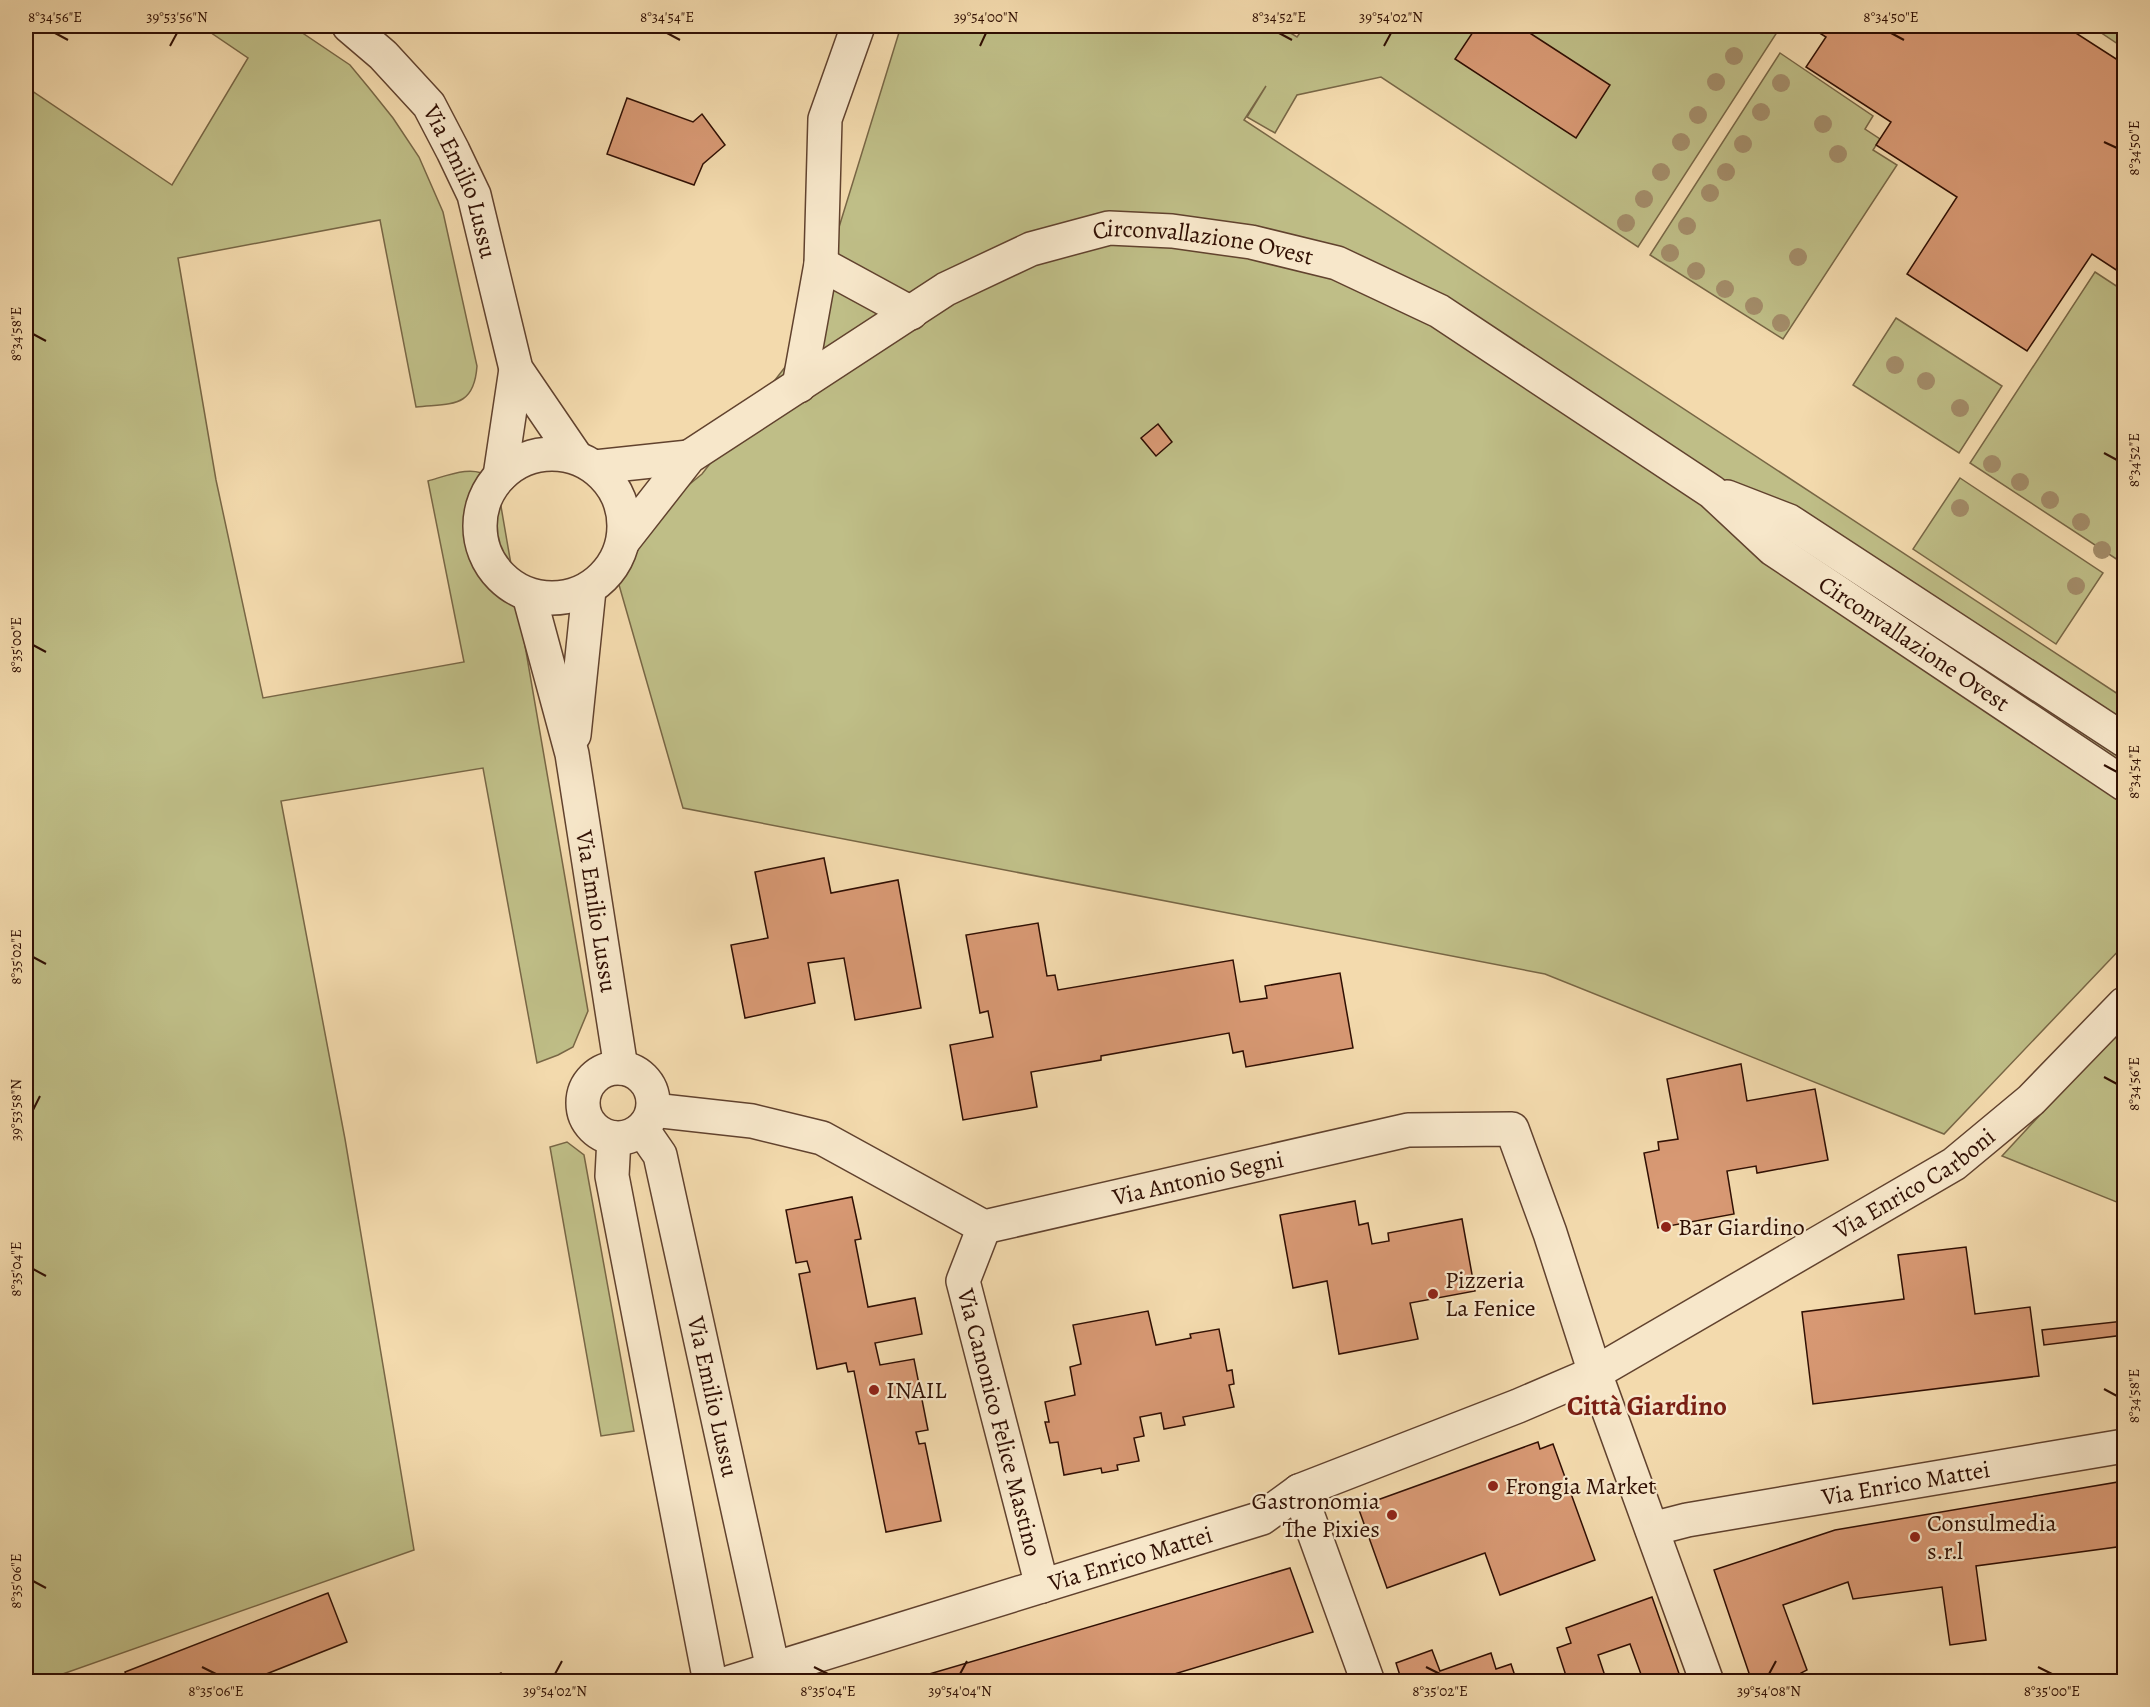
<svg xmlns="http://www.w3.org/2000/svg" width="2150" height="1707" viewBox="0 0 2150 1707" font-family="Alegreya,serif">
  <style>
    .green { fill: #bfbe87; stroke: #786645; stroke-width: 1.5 }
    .building { fill: #d89974; stroke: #300f03; stroke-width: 1.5 }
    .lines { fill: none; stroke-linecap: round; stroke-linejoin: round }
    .minor-casing { stroke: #61422e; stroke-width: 36 }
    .minor { stroke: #f7e7ca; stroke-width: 33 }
    .tree { fill: #a38c69 }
    .ticks { fill: none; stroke: #300f03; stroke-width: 2 }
    .poi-dot { fill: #8f2418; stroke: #f7e7ca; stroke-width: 2 }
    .labels { text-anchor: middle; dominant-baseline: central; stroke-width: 4.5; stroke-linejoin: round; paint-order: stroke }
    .street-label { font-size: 24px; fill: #300f03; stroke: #f7e7ca }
    .poi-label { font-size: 24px; fill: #300f03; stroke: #f7e7ca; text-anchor: start }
    .quarter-label { font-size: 27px; font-weight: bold; fill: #7a1f14; stroke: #f7e7ca }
    .neatline { fill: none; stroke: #300f03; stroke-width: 2 }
    .ticks-label { font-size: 15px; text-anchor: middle; fill: #300f03 }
  </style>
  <rect width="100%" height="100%" fill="#f3daad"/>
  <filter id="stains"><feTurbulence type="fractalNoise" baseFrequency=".00333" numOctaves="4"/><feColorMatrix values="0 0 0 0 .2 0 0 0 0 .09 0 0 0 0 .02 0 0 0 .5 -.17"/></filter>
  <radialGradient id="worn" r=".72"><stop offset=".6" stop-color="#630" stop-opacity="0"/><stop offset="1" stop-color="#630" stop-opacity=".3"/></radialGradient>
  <g class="green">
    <path d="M201 26H292L350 65 369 88 393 118 419 157 443 212 477 366C474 409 451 403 416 407L380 220 178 258 216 480 263 698 464 662 428 481C446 476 473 464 489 477 493 480 495 485 498 489L588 1011 573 1047 558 1055 537 1063 483 768 281 801 345 1139 414 1550 40 1682 26 1681V87L172 185 248 58Z"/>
    <polygon points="901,26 1279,26 1297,37 1305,26 1781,26 1638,247 1381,77 1297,95 1275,133 1247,117 1266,86 1244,120 2124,698 2124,945 1944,1134 1545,974 683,808 609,550 702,474 803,344"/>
    <polygon points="2091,26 2124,26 2124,48"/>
    <polygon points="1780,53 1873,116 1865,129 1880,139 1873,150 1897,165 1783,339 1650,255"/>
    <polygon points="2095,272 2124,291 2124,564 1970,463"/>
    <polygon points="1896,318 2002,386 1959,453 1853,385"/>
    <polygon points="1960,478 2103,573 2056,644 1913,549"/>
    <polygon points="2124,1024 2124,1205 2002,1156"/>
    <polygon points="567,1142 584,1155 634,1431 601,1436 550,1147"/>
  </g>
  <g class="building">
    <polygon points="1477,26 1519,26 1610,85 1576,138 1455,59"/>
    <polygon points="1811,26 2065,26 2124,64 2124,275 2092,254 2027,351 1907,274 1957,197 1876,145 1891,122 1806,67 1826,37 1810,27"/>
    <polygon points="627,98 693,122 702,114 725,145 703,164 694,185 607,154"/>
    <polygon points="1158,424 1172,442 1156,456 1141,438"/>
    <polygon points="824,858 831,893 898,880 921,1008 855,1020 844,958 808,963 815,1003 745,1018 731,945 768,938 755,872"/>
    <polygon points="1038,923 1047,976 1055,975 1058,990 1233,960 1240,1002 1267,998 1265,986 1340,973 1353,1048 1246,1067 1243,1051 1233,1053 1229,1033 1101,1056 1101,1060 1031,1072 1037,1107 963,1120 950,1045 993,1037 988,1011 980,1013 966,935"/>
    <polygon points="1741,1064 1747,1101 1815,1089 1828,1160 1757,1173 1756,1166 1727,1171 1734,1214 1658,1228 1644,1153 1659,1150 1658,1142 1678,1139 1667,1079"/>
    <polygon points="852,1197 861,1239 855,1240 868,1307 915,1298 922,1334 875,1343 880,1365 914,1359 928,1430 916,1432 919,1444 925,1443 941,1521 886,1532 854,1371 848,1372 846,1363 817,1369 799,1274 810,1272 807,1261 796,1263 786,1210"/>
    <polygon points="1355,1201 1359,1225 1368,1223 1372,1244 1389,1241 1388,1233 1462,1219 1475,1291 1410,1303 1418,1339 1339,1354 1327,1281 1293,1288 1280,1215"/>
    <polygon points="1966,1247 1975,1314 2030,1307 2039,1376 1813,1404 1802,1312 1904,1299 1898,1255"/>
    <polygon points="1148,1311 1156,1345 1191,1338 1190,1334 1219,1329 1227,1371 1232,1370 1234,1384 1229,1385 1234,1407 1183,1417 1185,1425 1164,1429 1161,1413 1140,1417 1144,1436 1134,1438 1139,1461 1117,1465 1118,1470 1102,1473 1101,1468 1064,1475 1058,1442 1050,1443 1045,1422 1049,1422 1045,1402 1075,1395 1070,1367 1081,1364 1073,1325"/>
    <polygon points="2124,1321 2124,1335 2044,1345 2042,1330"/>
    <polygon points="1538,1442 1540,1449 1553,1444 1595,1560 1500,1595 1485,1553 1387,1588 1358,1507"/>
    <polygon points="2124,1481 2124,1546 1976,1566 1986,1640 1950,1645 1942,1587 1853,1599 1848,1582 1783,1605 1807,1670 1801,1673 1805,1682 1752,1682 1714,1570 1835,1530"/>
    <polygon points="1290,1568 1313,1632 1148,1682 902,1682"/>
    <polygon points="328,1593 347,1642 246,1682 128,1682 125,1672"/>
    <polygon points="1652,1597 1682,1682 1630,1682 1642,1677 1630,1644 1598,1655 1607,1682 1568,1682 1557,1648 1571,1643 1566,1628"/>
    <polygon points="1432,1650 1440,1671 1491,1653 1496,1669 1511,1664 1517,1682 1402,1682 1396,1663"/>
    <polygon points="501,1673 504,1682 481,1682"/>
  </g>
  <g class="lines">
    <defs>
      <g id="minor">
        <path id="s1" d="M349 26 383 55 429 105 453 151 474 195 516 369 576 457"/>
        <polyline points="821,264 911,313"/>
        <polyline points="799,386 821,264 825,119 858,26"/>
        <circle cx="552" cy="526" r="72"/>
        <polyline points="595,467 689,457"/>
        <polyline points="500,476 516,369"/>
        <polyline points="1727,497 1789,521 2124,740"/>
        <path id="s2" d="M624 540 689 457 946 289 1031 249 1109 228 1172 231 1251 242 1337 263 1439 311 1712 492 1773 549 2124 784"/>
        <path id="s3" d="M529 595 572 754 621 1068"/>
        <polyline points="574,735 589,590"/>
        <circle cx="618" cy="1103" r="35"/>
        <path id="s4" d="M653 1110 752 1121 822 1138 984 1227 1408 1130 1512 1129 1550 1233 1595 1373 1707 1682"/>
        <path id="s5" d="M642 1129 660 1155 773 1669"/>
        <polyline points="614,1138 612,1176 710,1682"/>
        <path id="s6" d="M984 1227 963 1281 1042 1586"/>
        <polyline points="1299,1491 1368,1682"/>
        <path id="s7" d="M1652 1529 1687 1520 2124 1446"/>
        <path id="s8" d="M731 1682 1262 1518 1299 1491 1518 1406 1595 1373 1954 1164 2031 1100 2124 1004"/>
      </g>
    </defs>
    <use href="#minor" class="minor-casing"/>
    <use href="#minor" class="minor"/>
  </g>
  <g class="tree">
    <circle cx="1734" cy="56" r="9"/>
    <circle cx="1716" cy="82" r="9"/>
    <circle cx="1781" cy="83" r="9"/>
    <circle cx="1761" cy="112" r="9"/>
    <circle cx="1698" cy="115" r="9"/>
    <circle cx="1823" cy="124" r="9"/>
    <circle cx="1681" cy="142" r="9"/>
    <circle cx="1743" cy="144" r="9"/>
    <circle cx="1838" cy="154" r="9"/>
    <circle cx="1661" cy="172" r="9"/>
    <circle cx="1726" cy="172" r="9"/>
    <circle cx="1710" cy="193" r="9"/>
    <circle cx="1644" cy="199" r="9"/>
    <circle cx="1626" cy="223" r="9"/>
    <circle cx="1687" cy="226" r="9"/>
    <circle cx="1670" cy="253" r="9"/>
    <circle cx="1798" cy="257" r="9"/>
    <circle cx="1696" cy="271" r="9"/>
    <circle cx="1725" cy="289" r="9"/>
    <circle cx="1754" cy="306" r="9"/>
    <circle cx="1781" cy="323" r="9"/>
    <circle cx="1895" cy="365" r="9"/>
    <circle cx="1926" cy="381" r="9"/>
    <circle cx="1960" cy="408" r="9"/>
    <circle cx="1992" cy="464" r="9"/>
    <circle cx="2020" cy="482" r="9"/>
    <circle cx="2050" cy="500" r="9"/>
    <circle cx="1960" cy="508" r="9"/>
    <circle cx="2081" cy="522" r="9"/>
    <circle cx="2102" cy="550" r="9"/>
    <circle cx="2076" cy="586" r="9"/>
  </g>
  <path class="ticks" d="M55 33 68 40M667 33 680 40M1279 33 1292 40M1891 33 1904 40M170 46 177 33M980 46 986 33M1384 46 1391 33M2104 142 2117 148M33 334 46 341M2104 453 2117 460M33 645 46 652M2104 765 2117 772M33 957 46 964M2104 1077 2117 1084M33 1110 40 1096M33 1269 46 1276M2104 1389 2117 1396M33 1581 46 1588M202 1667 216 1674M814 1667 828 1674M1426 1667 1440 1674M2038 1667 2052 1674M555 1674 562 1661M960 1674 967 1661M1769 1674 1776 1661"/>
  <g class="poi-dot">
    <circle cx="1666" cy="1227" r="6"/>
    <circle cx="1433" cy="1294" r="6"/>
    <circle cx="874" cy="1390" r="6"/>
    <circle cx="1493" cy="1486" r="6"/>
    <circle cx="1392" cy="1515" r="6"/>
    <circle cx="1915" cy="1537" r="6"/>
  </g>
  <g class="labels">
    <g class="street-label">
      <text stroke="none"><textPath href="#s1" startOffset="196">Via Emilio Lussu</textPath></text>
      <text stroke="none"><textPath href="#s2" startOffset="682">Circonvallazione Ovest</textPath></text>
      <text stroke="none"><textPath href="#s2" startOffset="1512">Circonvallazione Ovest</textPath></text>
      <text stroke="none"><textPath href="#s3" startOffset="324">Via Emilio Lussu</textPath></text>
      <text stroke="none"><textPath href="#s4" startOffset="576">Via Antonio Segni</textPath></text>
      <text stroke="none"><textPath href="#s8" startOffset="1292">Via Enrico Carboni</textPath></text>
      <text stroke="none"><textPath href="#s5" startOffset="279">Via Emilio Lussu</textPath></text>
      <text stroke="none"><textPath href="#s6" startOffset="204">Via Canonico Felice Mastino</textPath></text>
      <text stroke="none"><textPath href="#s7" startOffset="258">Via Enrico Mattei</textPath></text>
      <text stroke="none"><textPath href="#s8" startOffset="418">Via Enrico Mattei</textPath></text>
    </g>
    <g class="poi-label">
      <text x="1678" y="1227">Bar Giardino</text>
      <text x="1445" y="1280">Pizzeria<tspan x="1445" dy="28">La Fenice</tspan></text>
      <text x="886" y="1390">INAIL</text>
      <text x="1505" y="1486">Frongia Market</text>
      <text x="1380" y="1501" text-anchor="end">Gastronomia<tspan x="1380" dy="28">The Pixies</tspan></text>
      <text x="1927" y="1523">Consulmedia<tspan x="1927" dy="28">s.r.l</tspan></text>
    </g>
    <g class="quarter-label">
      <text x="1647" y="1406">Città Giardino</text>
    </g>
  </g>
  <rect width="2150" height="1707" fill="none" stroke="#f3daad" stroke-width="66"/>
  <rect x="33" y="33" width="2084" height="1641" class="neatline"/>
  <g class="ticks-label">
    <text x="55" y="22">8°34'56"E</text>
    <text x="177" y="22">39°53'56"N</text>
    <text x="667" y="22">8°34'54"E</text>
    <text x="986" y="22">39°54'00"N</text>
    <text x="1279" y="22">8°34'52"E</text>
    <text x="1391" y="22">39°54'02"N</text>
    <text x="1891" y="22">8°34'50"E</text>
    <text transform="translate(2134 148) rotate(-90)" y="5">8°34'50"E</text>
    <text transform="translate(16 334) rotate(-90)" y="5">8°34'58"E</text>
    <text transform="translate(2134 460) rotate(-90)" y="5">8°34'52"E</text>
    <text transform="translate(16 645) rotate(-90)" y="5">8°35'00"E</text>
    <text transform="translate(2134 772) rotate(-90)" y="5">8°34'54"E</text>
    <text transform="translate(16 957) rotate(-90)" y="5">8°35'02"E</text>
    <text transform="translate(2134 1084) rotate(-90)" y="5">8°34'56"E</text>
    <text transform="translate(16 1110) rotate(-90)" y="5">39°53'58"N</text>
    <text transform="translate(16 1269) rotate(-90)" y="5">8°35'04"E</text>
    <text transform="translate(2134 1396) rotate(-90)" y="5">8°34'58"E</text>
    <text transform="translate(16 1581) rotate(-90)" y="5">8°35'06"E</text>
    <text x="216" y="1696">8°35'06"E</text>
    <text x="555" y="1696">39°54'02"N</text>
    <text x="828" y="1696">8°35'04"E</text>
    <text x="960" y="1696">39°54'04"N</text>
    <text x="1440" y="1696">8°35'02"E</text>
    <text x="1769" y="1696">39°54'08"N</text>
    <text x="2052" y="1696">8°35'00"E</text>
  </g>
  <rect width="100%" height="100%" filter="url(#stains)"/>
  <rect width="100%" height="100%" fill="url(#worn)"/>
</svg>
